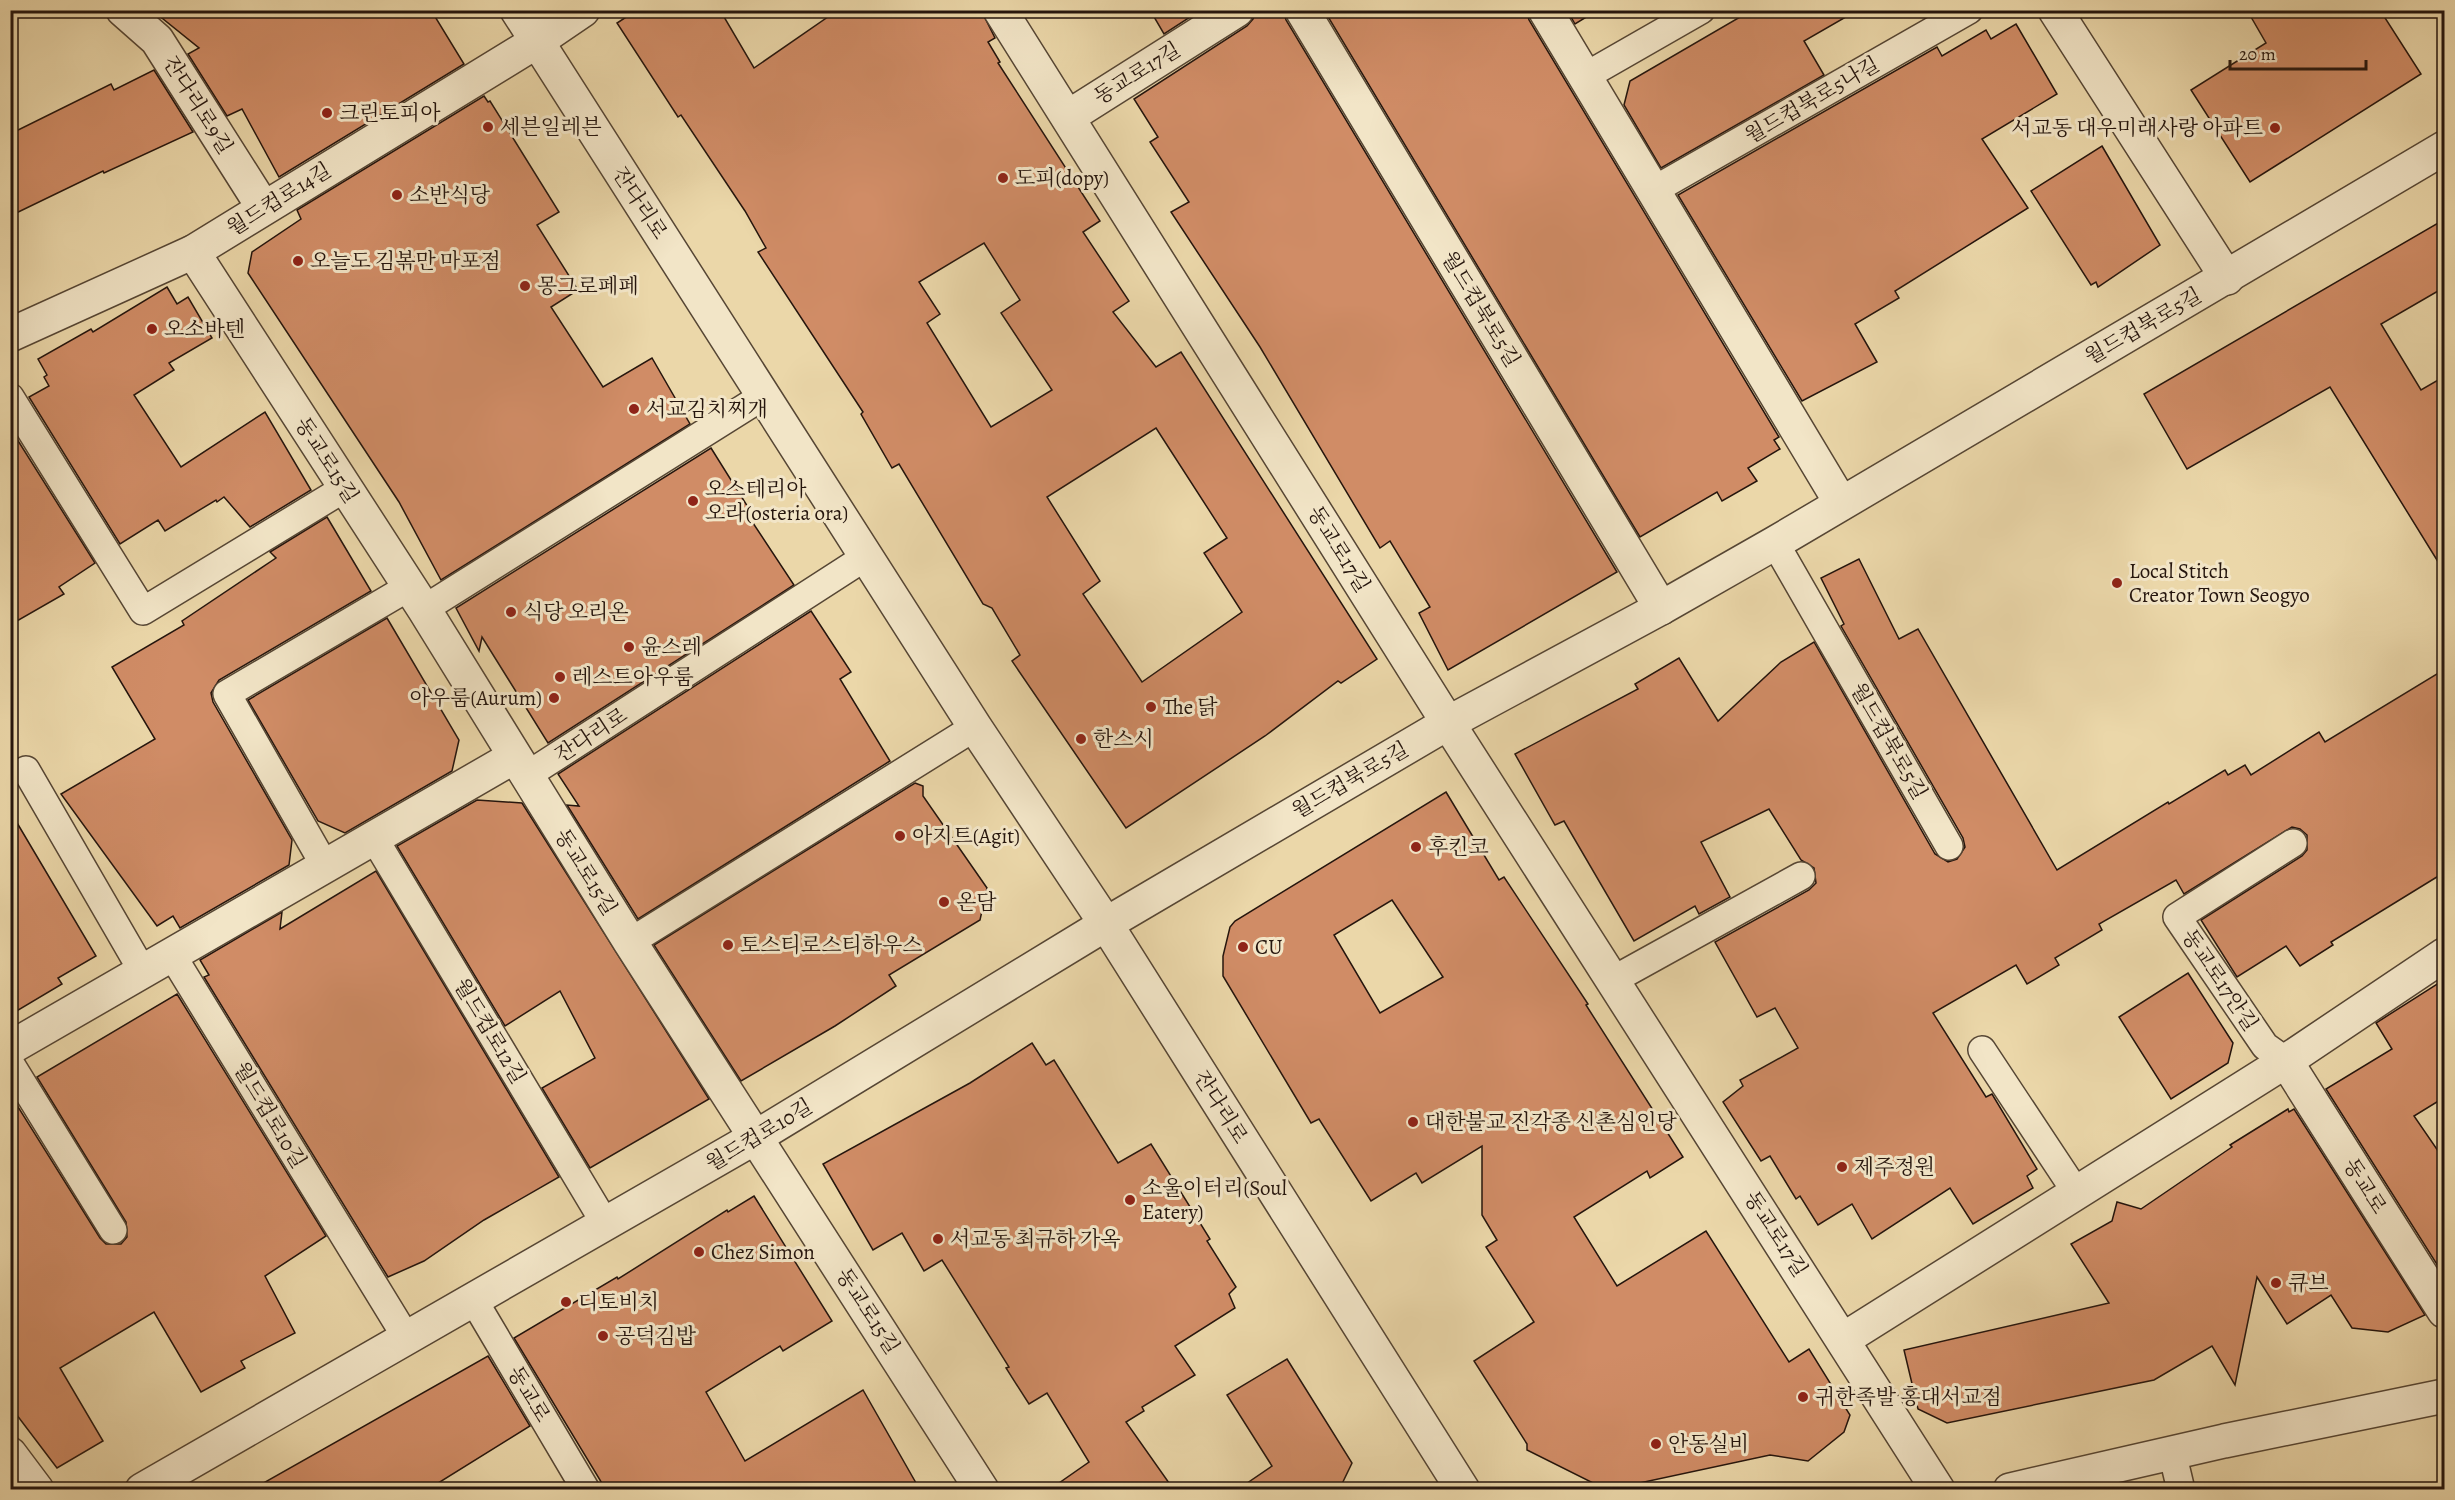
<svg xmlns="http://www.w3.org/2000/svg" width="2455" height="1500" viewBox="0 0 2455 1500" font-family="Alegreya,'Noto Serif KR',serif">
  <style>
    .building { fill: #d08c66; stroke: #25150d; stroke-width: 1.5; fill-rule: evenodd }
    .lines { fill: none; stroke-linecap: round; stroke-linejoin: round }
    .service-casing { stroke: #564634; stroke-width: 30 }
    .minor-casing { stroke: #564634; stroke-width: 36 }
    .tertiary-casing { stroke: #564634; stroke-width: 36 }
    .service { stroke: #f2e5c7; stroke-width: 27 }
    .minor { stroke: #f2e5c7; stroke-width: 33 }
    .tertiary { stroke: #f2e5c7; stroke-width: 33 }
    .poi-dot { fill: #8f2418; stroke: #f2e5c7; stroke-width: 2 }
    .labels { text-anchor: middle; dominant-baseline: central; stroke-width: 6; stroke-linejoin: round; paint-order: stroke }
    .street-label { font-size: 21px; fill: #25150d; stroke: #f2e5c7 }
    .poi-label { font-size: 21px; fill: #25150d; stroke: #f2e5c7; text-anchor: start }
  </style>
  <rect width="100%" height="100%" fill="#ebd7a9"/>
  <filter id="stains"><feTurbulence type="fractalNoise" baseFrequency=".00333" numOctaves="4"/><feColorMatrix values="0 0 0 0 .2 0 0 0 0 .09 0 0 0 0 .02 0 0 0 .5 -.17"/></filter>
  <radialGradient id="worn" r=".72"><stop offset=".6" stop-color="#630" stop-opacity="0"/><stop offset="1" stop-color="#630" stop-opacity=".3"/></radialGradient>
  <g class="building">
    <polygon points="152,10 431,10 464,64 279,177 242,109 227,116 188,54 199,48"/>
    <path d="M637 10H720L754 68 838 10H981L995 38 988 42 1000 62 998 63 1100 221 1083 232 1129 301 1113 312 1156 367 1181 352 1377 659 1341 683 1338 681 1265 736 1126 828 1012 661 1020 655 992 608 983 604 899 464 892 468 861 414 863 412 758 252 766 248 745 211 681 115 678 117 617 23ZM984 243 1020 300 1001 313 1052 390 991 427 927 323 940 314 919 282ZM1156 428 1227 538 1204 553 1242 612 1142 682 1083 594 1100 581 1047 497Z"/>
    <polygon points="1150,10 1201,10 1164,34"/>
    <polygon points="1256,10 1283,10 1286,20 1617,572 1448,670 1419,613 1430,607 1390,541 1380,548 1260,347 1171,212 1189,202 1150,142 1158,137 1134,99 1247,26 1253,19"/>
    <polygon points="1324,10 1526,10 1529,20 1779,437 1774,440 1780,449 1748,468 1757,481 1722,501 1717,492 1640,537"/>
    <polygon points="1567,10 1598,10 1575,24"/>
    <polygon points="1752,10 1858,10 1804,41 1824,75 1661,168 1624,105 1630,81"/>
    <polygon points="2247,10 2380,10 2421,74 2250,182 2191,90 2266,43"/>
    <polygon points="2016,24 2057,94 1982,139 2028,208 1895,291 1899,298 1855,324 1877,362 1802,401 1678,195 1937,47 1942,56 1986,30 1991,39"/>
    <polygon points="154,70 193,132 104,173 103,171 10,216 10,134 111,84 114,90"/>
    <polygon points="484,96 488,102 490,101 559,212 537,225 578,290 551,307 603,387 652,358 690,424 441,580 399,502 248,273 252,252 301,219 297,210"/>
    <polygon points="2102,146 2160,245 2098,287 2096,282 2091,285 2031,191"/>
    <polygon points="2445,219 2445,287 2381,324 2421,390 2445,376 2445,573 2330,387 2187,469 2144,394"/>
    <polygon points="167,287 177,304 188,297 212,338 169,363 174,370 134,395 181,467 265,412 311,490 250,527 224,497 217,502 216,500 165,531 158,520 120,544 29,397 49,386 44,377 47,375 38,359 91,329 93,332"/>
    <polygon points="10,428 95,563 59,587 64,594 10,625"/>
    <polygon points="711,448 751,512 747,514 794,585 548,743 482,637 479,651 456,608"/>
    <polygon points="327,517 371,591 219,680 211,693 213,702 292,840 289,865 180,928 173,916 157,926 61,794 155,739 112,667 184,625 182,621 276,558 270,552"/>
    <polygon points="1859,559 1899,639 1918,629 2057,870 2168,802 2169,804 2225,770 2228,775 2245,765 2251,775 2319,732 2325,742 2445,669 2445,872 2331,942 2333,945 2300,966 2286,946 2237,977 2201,920 2302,856 2307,850 2307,835 2300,829 2292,827 2184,894 2176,880 2099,924 2102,930 2055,958 2059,965 2027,984 2016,965 1933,1013 1986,1097 1992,1094 2037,1169 2027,1176 2033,1188 1973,1224 1950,1188 1872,1239 1852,1204 1818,1225 1800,1196 1796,1199 1770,1156 1761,1161 1723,1102 1743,1086 1740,1080 1798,1048 1775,1008 1757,1017 1715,942 1809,890 1816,883 1814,868 1801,860 1769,809 1701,842 1730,897 1699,914 1695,906 1634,941 1564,821 1555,825 1515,754 1638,689 1635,684 1679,658 1718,721 1781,662 1814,642 1935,854 1948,862 1957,859 1965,847 1963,838 1841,626 1844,624 1821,578"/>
    <polygon points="811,611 851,672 840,679 890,761 638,919 567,805 579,806 558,774"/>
    <polygon points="387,618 459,740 452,771 345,833 318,821 248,700"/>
    <polygon points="915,783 923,786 923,796 987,888 980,920 889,975 896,986 835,1026 741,1081 654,945"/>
    <path d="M1446 792 1499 880 1504 877 1588 1004 1586 1005 1683 1157 1650 1178 1647 1171 1574 1217 1617 1286 1706 1231 1789 1362 1809 1349 1850 1415 1844 1432 1808 1461 1770 1455 1607 1490 1527 1450V1444L1474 1361 1534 1322 1486 1247 1497 1240 1482 1215V1146L1422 1183 1416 1173 1371 1201 1319 1119 1311 1123 1223 976V956L1230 927 1235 921ZM1392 900 1443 977 1380 1013 1334 935Z"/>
    <polygon points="477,800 522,803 709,1099 590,1168 542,1088 595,1058 560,991 505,1026 397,846"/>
    <polygon points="10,811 96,956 58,978 62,984 10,1015"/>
    <polygon points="376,871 559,1177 484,1220 424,1261 388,1277 204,977 209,975 200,960 282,912 280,929"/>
    <polygon points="2188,973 2233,1043 2228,1063 2171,1099 2119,1017"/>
    <polygon points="2445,979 2445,1097 2414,1116 2445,1161 2445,1277 2326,1089 2392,1049 2376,1023"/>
    <polygon points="177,994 326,1236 265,1276 295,1333 241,1361 245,1368 201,1392 154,1312 60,1368 103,1441 57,1468 10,1406 10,1094 100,1238 106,1244 121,1244 127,1237 126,1222 37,1077"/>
    <polygon points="1032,1043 1046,1065 1054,1060 1118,1163 1151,1144 1210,1239 1207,1241 1236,1287 1229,1294 1235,1308 1175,1346 1195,1375 1142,1407 1144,1411 1126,1422 1174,1490 1049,1490 1089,1462 1047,1393 1029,1404 1006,1368 1009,1367 942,1260 924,1271 902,1233 873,1250 823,1164 970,1083"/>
    <polygon points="2288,1109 2289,1112 2294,1109 2425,1315 2388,1332 2352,1328 2331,1295 2287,1324 2257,1277 2235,1385 2212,1346 2154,1380 1947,1423 1918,1409 1904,1350 2109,1303 2071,1244 2112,1221 2117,1202 2141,1209 2232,1147 2230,1145"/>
    <polygon points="754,1196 832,1321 783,1351 780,1346 706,1392 745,1461 863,1390 920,1490 606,1490 514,1338 617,1277 618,1279 727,1210 728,1212"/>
    <polygon points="488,1356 530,1426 427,1490 251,1490"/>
    <polygon points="1287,1359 1352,1463 1339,1490 1237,1490 1272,1466 1227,1395"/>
  </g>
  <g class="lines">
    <defs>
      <g id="service">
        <polyline points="1584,77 1701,10"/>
        <polyline points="1654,190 1969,10"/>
        <polyline points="10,397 143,611 345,488"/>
        <polyline points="1775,543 1949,846"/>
        <polyline points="424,609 765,395"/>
        <polyline points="26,770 143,972"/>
        <polyline points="526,776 867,556"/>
        <polyline points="374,838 606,1225"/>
        <polyline points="325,866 227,694 409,587"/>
        <polyline points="630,942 975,727"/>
        <polyline points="172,955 406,1337"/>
        <polyline points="1613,980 1801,876"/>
        <polyline points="1982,1050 2076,1192"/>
        <polyline points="2286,1061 2265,1046 2177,917 2293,843"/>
        <polyline points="10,1063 113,1230"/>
        <polyline points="473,1299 586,1490"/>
        <polyline points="2172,1452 2181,1490"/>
      </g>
      <g id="minor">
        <polyline points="123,10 157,40 263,207"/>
        <polyline points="1000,10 1448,723 1938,1490"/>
        <polyline points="1302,10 1661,608"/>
        <polyline points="1545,10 1841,503"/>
        <polyline points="2055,10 2227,278"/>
        <polyline points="1068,117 1237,10"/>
        <polyline points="193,252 424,609 630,942 982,1490"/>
        <polyline points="10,335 193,252 536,42 583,10"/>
        <polyline points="10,1048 514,757"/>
        <polyline points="2286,1061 2444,1311"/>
        <polyline points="1844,1339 2286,1061 2444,955"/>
        <polyline points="10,1454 37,1490"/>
        <polyline points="142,1490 756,1137 1106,924 1448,723 1661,608 1775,543 2444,148"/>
      </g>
      <g id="tertiary">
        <polyline points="517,10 975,727 1106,924 1463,1490"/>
        <polyline points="2010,1490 2224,1441 2444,1396"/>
      </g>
    </defs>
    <use href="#service" class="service-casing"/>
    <use href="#minor" class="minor-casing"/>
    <use href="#tertiary" class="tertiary-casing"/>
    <use href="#service" class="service"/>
    <use href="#minor" class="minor"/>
    <use href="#tertiary" class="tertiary"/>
  </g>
  <g class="poi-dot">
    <circle cx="327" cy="113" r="6"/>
    <circle cx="488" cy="127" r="6"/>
    <circle cx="2275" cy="128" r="6"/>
    <circle cx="1003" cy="178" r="6"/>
    <circle cx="397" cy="195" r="6"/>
    <circle cx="298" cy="261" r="6"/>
    <circle cx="525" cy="286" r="6"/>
    <circle cx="152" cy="329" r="6"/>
    <circle cx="634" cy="409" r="6"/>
    <circle cx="693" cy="501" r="6"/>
    <circle cx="2117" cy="583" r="6"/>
    <circle cx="511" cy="612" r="6"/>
    <circle cx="629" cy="647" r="6"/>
    <circle cx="560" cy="677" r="6"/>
    <circle cx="554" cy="698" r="6"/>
    <circle cx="1151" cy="707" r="6"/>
    <circle cx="1081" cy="739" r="6"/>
    <circle cx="900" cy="836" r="6"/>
    <circle cx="1416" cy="847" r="6"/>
    <circle cx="944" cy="902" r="6"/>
    <circle cx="728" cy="945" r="6"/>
    <circle cx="1243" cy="947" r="6"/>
    <circle cx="1413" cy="1122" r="6"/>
    <circle cx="1842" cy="1167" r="6"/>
    <circle cx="1130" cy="1200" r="6"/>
    <circle cx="938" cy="1239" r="6"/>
    <circle cx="699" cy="1252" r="6"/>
    <circle cx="2276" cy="1283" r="6"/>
    <circle cx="566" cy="1302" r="6"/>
    <circle cx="603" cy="1336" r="6"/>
    <circle cx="1803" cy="1397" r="6"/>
    <circle cx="1656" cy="1444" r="6"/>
  </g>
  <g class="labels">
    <g class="street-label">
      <text transform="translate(1137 73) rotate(-32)">동교로17길</text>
      <text transform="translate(1812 100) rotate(-30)">월드컵북로5나길</text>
      <text transform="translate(198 105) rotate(58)">잔다리로9길</text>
      <text transform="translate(279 199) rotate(-32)">월드컵로14길</text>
      <text transform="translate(640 203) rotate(57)">잔다리로</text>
      <text transform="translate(1481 309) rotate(59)">월드컵북로5길</text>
      <text transform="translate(2143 326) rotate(-30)">월드컵북로5길</text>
      <text transform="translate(327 460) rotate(57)">동교로15길</text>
      <text transform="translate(1339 549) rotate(58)">동교로17길</text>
      <text transform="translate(591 735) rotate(-33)">잔다리로</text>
      <text transform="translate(1889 741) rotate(60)">월드컵북로5길</text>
      <text transform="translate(1350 780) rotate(-30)">월드컵북로5길</text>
      <text transform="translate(586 872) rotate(58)">동교로15길</text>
      <text transform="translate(2220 980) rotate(56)">동교로17안길</text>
      <text transform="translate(490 1031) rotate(59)">월드컵로12길</text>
      <text transform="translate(1221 1107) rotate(58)">잔다리로</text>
      <text transform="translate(270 1115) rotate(59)">월드컵로10길</text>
      <text transform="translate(759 1135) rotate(-31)">월드컵로10길</text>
      <text transform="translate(2365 1186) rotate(58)">동교로</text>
      <text transform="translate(1776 1234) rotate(57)">동교로17길</text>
      <text transform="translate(868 1311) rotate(57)">동교로15길</text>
      <text transform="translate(529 1394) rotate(59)">동교로</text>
    </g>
    <g class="poi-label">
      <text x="339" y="113">크린토피아</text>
      <text x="500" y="127">세븐일레븐</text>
      <text x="2263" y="128" text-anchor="end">서교동 대우미래사랑 아파트</text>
      <text x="1015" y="178">도피(dopy)</text>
      <text x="409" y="195">소반식당</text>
      <text x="310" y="261">오늘도 김볶만 마포점</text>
      <text x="537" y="286">몽그로페페</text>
      <text x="164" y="329">오소바텐</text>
      <text x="646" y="409">서교김치찌개</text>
      <text x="705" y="489">오스테리아<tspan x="705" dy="24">오라(osteria ora)</tspan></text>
      <text x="2129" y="571">Local Stitch<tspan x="2129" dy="24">Creator Town Seogyo</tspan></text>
      <text x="523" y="612">식당 오리온</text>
      <text x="641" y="647">윤스레</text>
      <text x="572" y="677">레스트아우룸</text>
      <text x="542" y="698" text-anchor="end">아우룸(Aurum)</text>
      <text x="1163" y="707">The 닭</text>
      <text x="1093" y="739">한스시</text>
      <text x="912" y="836">아지트(Agit)</text>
      <text x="1428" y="847">후킨코</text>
      <text x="956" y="902">온담</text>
      <text x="740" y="945">토스티로스티하우스</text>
      <text x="1255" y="947">CU</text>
      <text x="1425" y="1122">대한불교 진각종 신촌심인당</text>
      <text x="1854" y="1167">제주정원</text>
      <text x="1142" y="1188">소울이터리(Soul<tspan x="1142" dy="24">Eatery)</tspan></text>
      <text x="950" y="1239">서교동 최규하 가옥</text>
      <text x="711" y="1252">Chez Simon</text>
      <text x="2288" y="1283">큐브</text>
      <text x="578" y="1302">디토비치</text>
      <text x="615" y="1336">공덕김밥</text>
      <text x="1815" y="1397">귀한족발 홍대서교점</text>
      <text x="1668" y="1444">안동실비</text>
    </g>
  </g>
  <rect width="2455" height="1500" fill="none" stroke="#ebd7a9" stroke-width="36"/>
  <rect x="12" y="12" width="2431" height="1476" fill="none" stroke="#25150d" stroke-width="3"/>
  <rect x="18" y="18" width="2419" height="1464" fill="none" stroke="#25150d" stroke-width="1.5"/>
  <path d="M2230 60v9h136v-9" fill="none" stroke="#25150d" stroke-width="3"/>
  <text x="2239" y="60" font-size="18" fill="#25150d" stroke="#f2e5c7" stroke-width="4.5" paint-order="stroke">20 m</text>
  <rect width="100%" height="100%" filter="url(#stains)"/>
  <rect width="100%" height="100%" fill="url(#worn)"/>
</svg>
